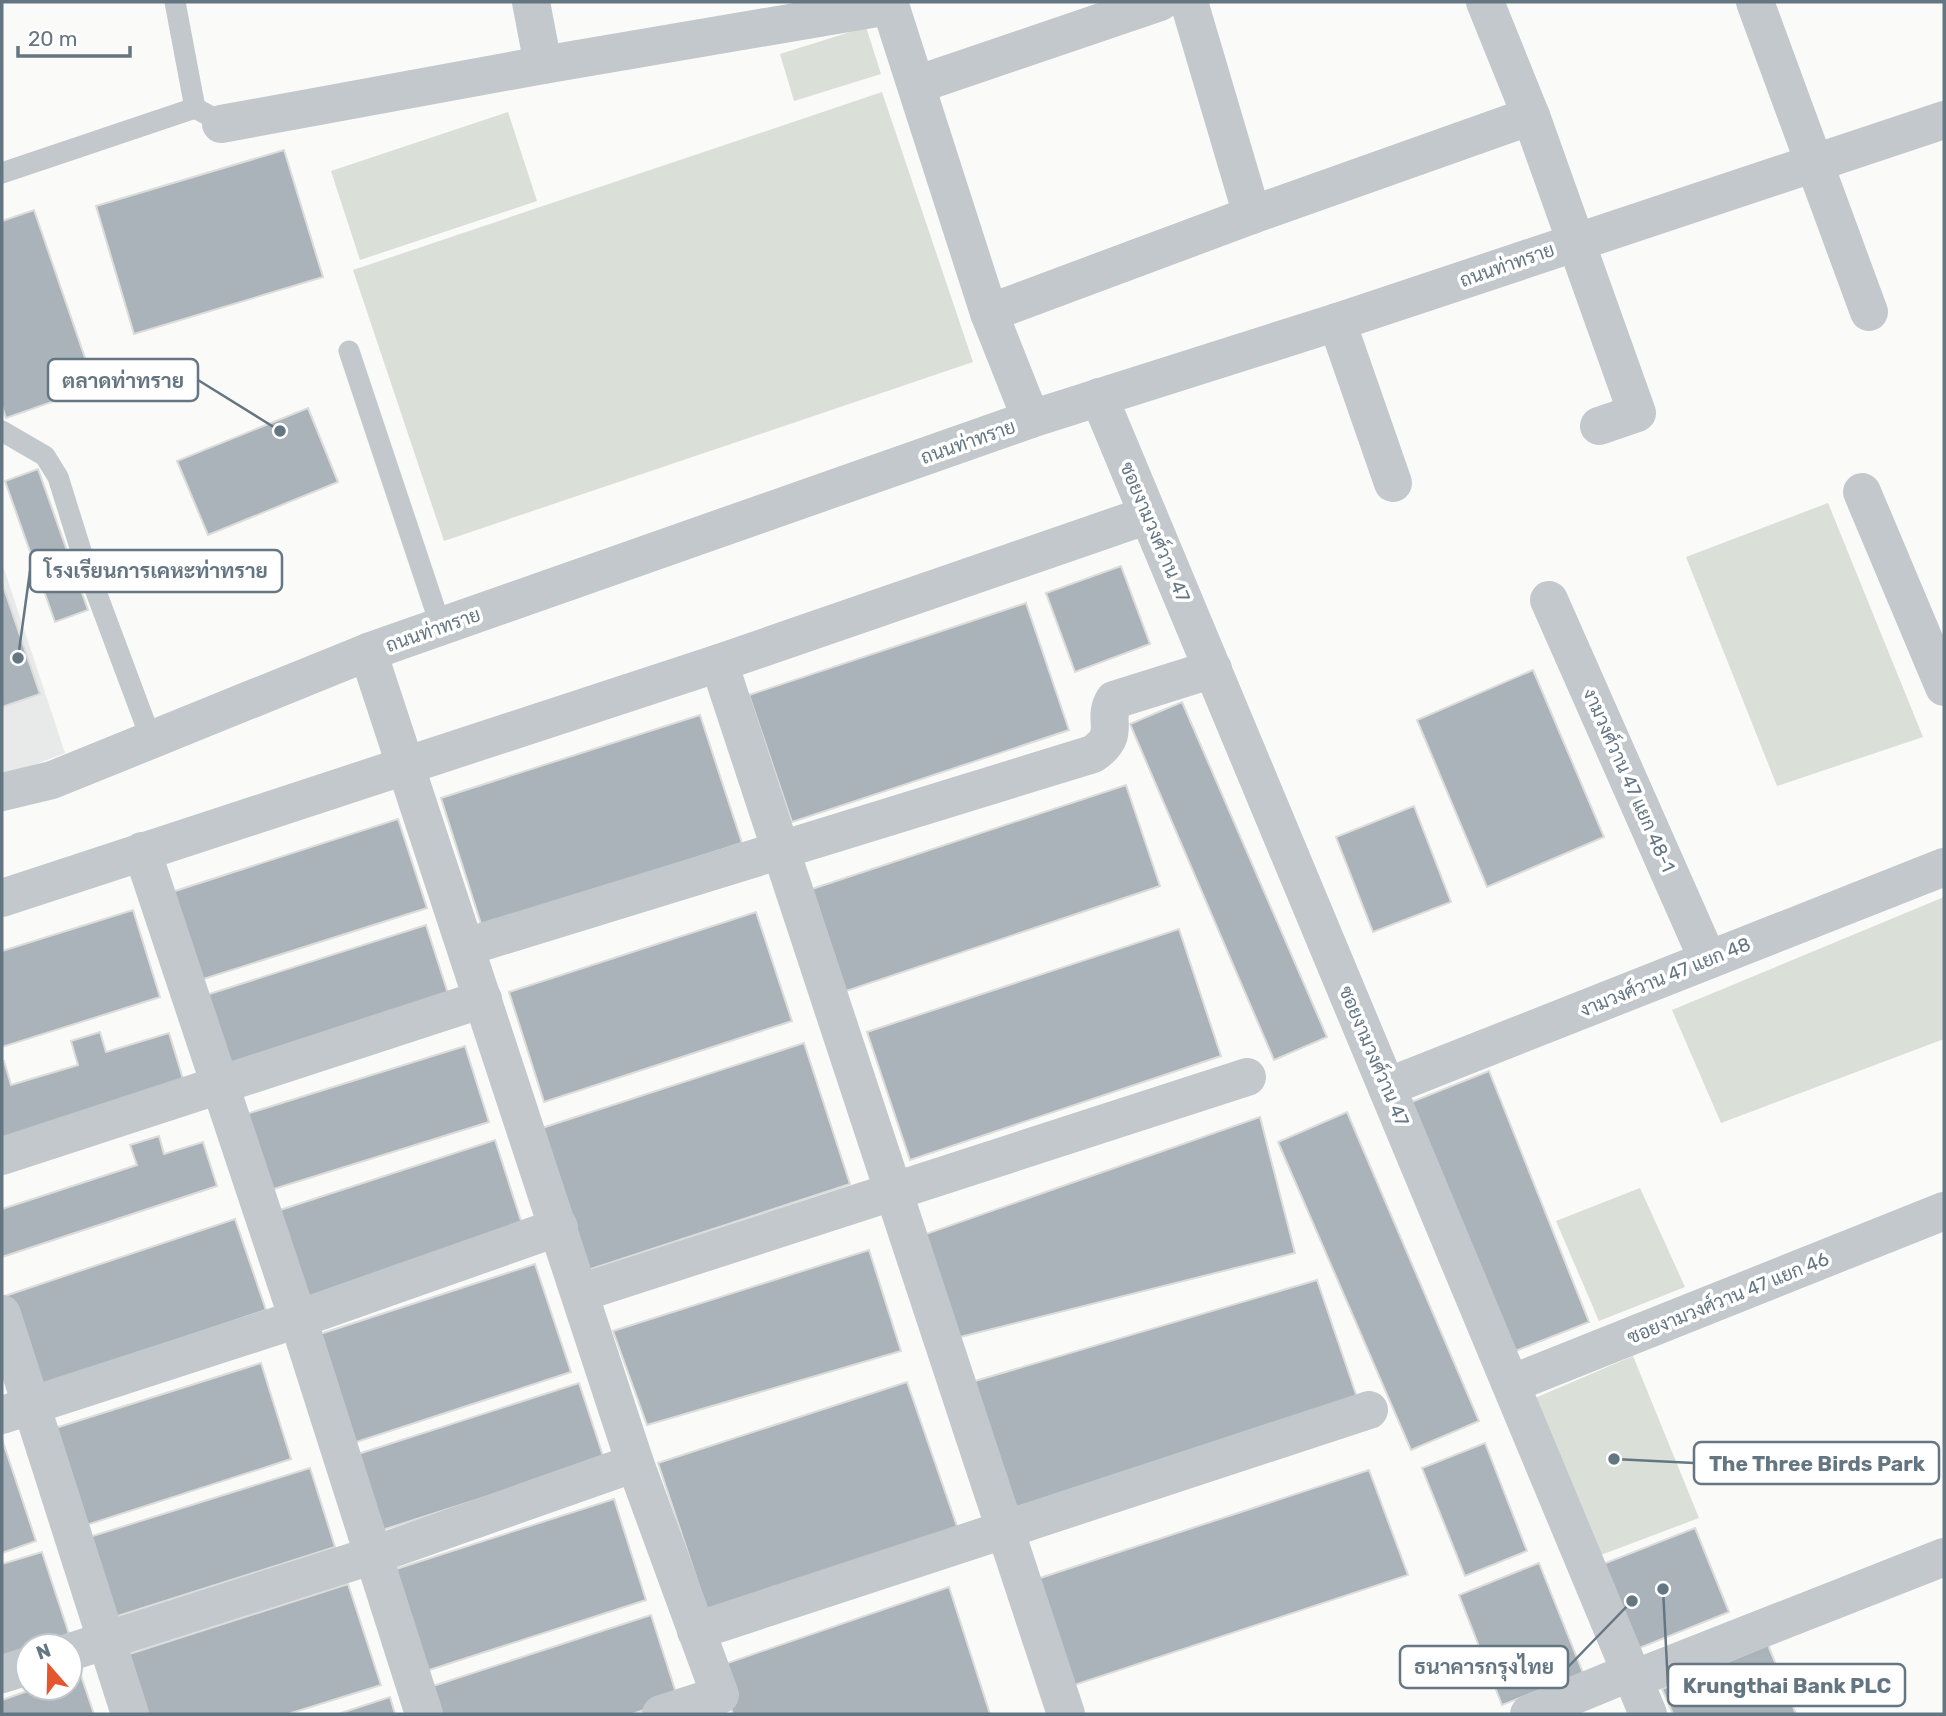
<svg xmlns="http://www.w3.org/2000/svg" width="1946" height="1716" viewBox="0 0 1946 1716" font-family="Rubik,Sarabun,sans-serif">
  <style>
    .built { fill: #e8e9e9 }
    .green { fill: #dadfd7 }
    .building { fill: #aab3b9; stroke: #dcdcda; stroke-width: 2 }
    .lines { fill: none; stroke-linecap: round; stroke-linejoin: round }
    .lane { stroke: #c3c8cc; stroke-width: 21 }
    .street { stroke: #c3c8cc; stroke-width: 38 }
    .labels { text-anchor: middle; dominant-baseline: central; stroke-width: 7; stroke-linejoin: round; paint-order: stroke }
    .street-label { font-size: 19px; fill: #657683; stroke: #fff }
    .leader { fill: none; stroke: #657683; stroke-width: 2.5 }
    .callout-dot { fill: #657683; stroke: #fff; stroke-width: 2.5 }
    .callout { fill: #fff; stroke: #657683; stroke-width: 2.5 }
    .callout-label { font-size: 21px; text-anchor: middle; font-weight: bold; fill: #657683 }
  </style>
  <rect width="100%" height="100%" fill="#fafaf8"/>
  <polygon class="built" points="2,563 65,753 2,777"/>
  <g class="green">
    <polygon points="866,27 881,74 794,101 780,54"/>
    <polygon points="882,92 973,362 444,541 353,270"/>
    <polygon points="508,112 537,201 360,260 331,171"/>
    <polygon points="1828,503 1923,737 1777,786 1686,557"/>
    <polygon points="1944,897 1944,1039 1721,1123 1672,1010"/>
    <polygon points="1640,1188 1685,1287 1599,1321 1556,1221"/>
    <polygon points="1633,1356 1699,1518 1593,1558 1528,1401"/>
  </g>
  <g class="building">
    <polygon points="284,150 323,277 134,334 96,206"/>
    <polygon points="34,210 95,387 6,418 2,406 2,221"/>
    <polygon points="308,408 338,482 208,535 177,461"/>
    <polygon points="38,469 88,610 55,622 5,481"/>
    <polygon points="1121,566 1150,644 1075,672 1046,593"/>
    <polygon points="2,583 40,694 2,707"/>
    <polygon points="1026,603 1069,730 792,822 749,695"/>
    <polygon points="1533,670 1604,837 1487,887 1417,720"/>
    <polygon points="1182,702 1327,1037 1274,1060 1130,724"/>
    <polygon points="700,715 742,843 482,927 441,798"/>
    <polygon points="1126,785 1160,886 846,991 812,889"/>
    <polygon points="1414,806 1451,902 1373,932 1336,837"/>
    <polygon points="398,819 427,908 197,981 169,893"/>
    <polygon points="133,910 160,997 2,1047 2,951"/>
    <polygon points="756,912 792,1021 544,1102 509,992"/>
    <polygon points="426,925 452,1006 226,1078 200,997"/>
    <polygon points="1179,929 1221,1056 910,1160 867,1032"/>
    <polygon points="100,1032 106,1052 169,1033 186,1089 2,1146 2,1062 4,1061 11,1085 78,1065 71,1041"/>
    <polygon points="804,1043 850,1184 588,1270 542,1128"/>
    <polygon points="465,1046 489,1122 264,1192 240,1116"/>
    <polygon points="1489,1071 1589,1322 1503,1356 1404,1105"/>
    <polygon points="1347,1112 1479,1421 1411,1450 1278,1142"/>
    <polygon points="1260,1117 1295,1253 956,1338 920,1236"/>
    <polygon points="159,1136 164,1154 203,1142 217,1186 2,1257 2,1209 137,1165 130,1145"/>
    <polygon points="495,1140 523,1227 300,1300 271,1213"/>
    <polygon points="235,1219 266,1310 32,1389 2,1297"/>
    <polygon points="869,1250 901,1351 647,1425 613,1331"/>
    <polygon points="535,1264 571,1372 344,1446 308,1338"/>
    <polygon points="1317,1280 1361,1409 1006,1510 965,1384"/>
    <polygon points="261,1363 291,1459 77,1528 46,1431"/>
    <polygon points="907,1382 959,1532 707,1610 658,1463"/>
    <polygon points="579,1383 604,1459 376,1532 352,1456"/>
    <polygon points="2,1439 36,1541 2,1553"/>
    <polygon points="1485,1443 1527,1551 1465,1576 1422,1468"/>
    <polygon points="310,1468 335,1547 105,1620 80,1540"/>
    <polygon points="1369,1470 1408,1575 1062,1689 1031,1581"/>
    <polygon points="614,1499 646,1600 423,1672 390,1571"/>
    <polygon points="1695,1528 1729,1612 1632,1651 1598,1566"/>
    <polygon points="42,1552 69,1634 2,1656 2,1564"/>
    <polygon points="1539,1563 1583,1673 1502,1705 1459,1595"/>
    <polygon points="348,1584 381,1685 288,1714 138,1714 120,1657"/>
    <polygon points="949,1587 990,1714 733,1714 716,1667"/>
    <polygon points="651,1615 678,1699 632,1714 439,1714 430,1687"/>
    <polygon points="1768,1645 1796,1714 1673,1714 1662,1689"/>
    <polygon points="80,1673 94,1714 2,1714 2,1700 36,1688 70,1688 70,1676"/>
    <polygon points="390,1697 395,1714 338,1714"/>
  </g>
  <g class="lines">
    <g class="lane">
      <polyline points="175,2 195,108 208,115"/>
      <polyline points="2,173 195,108"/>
      <polyline points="349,351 441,627"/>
      <polyline points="2,431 45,456 58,477 83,557 151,739"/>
    </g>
    <g class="street">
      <polyline points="531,2 543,65"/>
      <polyline points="889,2 989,313 1031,419"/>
      <polyline points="1189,2 1252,215"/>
      <polyline points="1485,2 1531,116 1637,413 1599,426"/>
      <polyline points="1755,2 1869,312"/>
      <polyline points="916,85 1160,2"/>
      <polyline points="221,124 543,65 889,6"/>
      <polyline points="989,313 1252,215 1531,116"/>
      <polyline points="1337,322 1393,483"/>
      <polyline points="1099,397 1648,1714"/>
      <polyline points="1862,492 1944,687"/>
      <polyline points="1549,600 1708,960"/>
      <polyline points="368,652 635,1463 720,1695 661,1714"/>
      <polyline points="719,663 1066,1714"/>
      <polyline points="2,792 52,780 368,652 1031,419 1337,322 1944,120"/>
      <polyline points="142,851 298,1319 424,1714"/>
      <polyline points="2,898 719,663 1148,515"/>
      <path d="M466 947 1093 754C1123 733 1101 721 1114 700L1213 669"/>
      <polyline points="1387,1087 1944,867"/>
      <polyline points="2,1156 483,999"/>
      <polyline points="580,1293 1247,1077"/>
      <polyline points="2,1314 130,1714"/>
      <polyline points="1511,1384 1944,1211"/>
      <polyline points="2,1415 298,1319 559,1227"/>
      <polyline points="696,1631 1369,1410"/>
      <polyline points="70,1652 374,1555 635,1463"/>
      <polyline points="2,1674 28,1666"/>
      <polyline points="1634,1679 1944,1557"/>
      <polyline points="1529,1714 1631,1672"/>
    </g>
  </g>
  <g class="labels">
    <g class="street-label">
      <text transform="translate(1507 265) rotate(-19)">ถนนท่าทราย</text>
      <text transform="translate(968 442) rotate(-19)">ถนนท่าทราย</text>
      <text transform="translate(1155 532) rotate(67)">ซอยงามวงศ์วาน 47</text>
      <text transform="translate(433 630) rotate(-19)">ถนนท่าทราย</text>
      <text transform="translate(1629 780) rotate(66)">งามวงศ์วาน 47 แยก 48-1</text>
      <text transform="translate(1665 977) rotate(-22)">งามวงศ์วาน 47 แยก 48</text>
      <text transform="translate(1374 1056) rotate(67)">ซอยงามวงศ์วาน 47</text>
      <text transform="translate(1728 1298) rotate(-22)">ซอยงามวงศ์วาน 47 แยก 46</text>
    </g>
  </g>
  <path class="leader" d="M280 431L198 380M18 658L30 571M1614 1459L1694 1463M1632 1601L1568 1667M1663 1589L1668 1685"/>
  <g class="callout-dot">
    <circle cx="280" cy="431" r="7"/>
    <circle cx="18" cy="658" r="7"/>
    <circle cx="1614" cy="1459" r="7"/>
    <circle cx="1632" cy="1601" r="7"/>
    <circle cx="1663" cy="1589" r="7"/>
  </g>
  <g class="callout">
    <rect x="48" y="359" width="150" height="42" rx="7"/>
    <rect x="30" y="550" width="252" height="42" rx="7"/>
    <rect x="1694" y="1442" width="245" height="42" rx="7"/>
    <rect x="1400" y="1646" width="168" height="42" rx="7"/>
    <rect x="1668" y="1664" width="237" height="42" rx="7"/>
  </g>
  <g class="callout-label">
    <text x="123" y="388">ตลาดท่าทราย</text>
    <text x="156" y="578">โรงเรียนการเคหะท่าทราย</text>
    <text x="1817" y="1471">The Three Birds Park</text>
    <text x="1484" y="1674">ธนาคารกรุงไทย</text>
    <text x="1787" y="1693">Krungthai Bank PLC</text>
  </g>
  <rect width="1946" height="1716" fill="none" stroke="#657683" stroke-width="7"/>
  <g transform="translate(49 1667) rotate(340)"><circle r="33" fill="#ffffff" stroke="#c1c8cd" stroke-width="2"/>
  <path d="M0-5L12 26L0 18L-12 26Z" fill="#e4572e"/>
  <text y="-10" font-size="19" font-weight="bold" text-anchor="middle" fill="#657683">N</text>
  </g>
  <path d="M18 46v10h112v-10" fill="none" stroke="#657683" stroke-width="3.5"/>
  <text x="28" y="46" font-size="21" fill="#657683" stroke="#ffffff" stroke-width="5" paint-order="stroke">20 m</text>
</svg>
